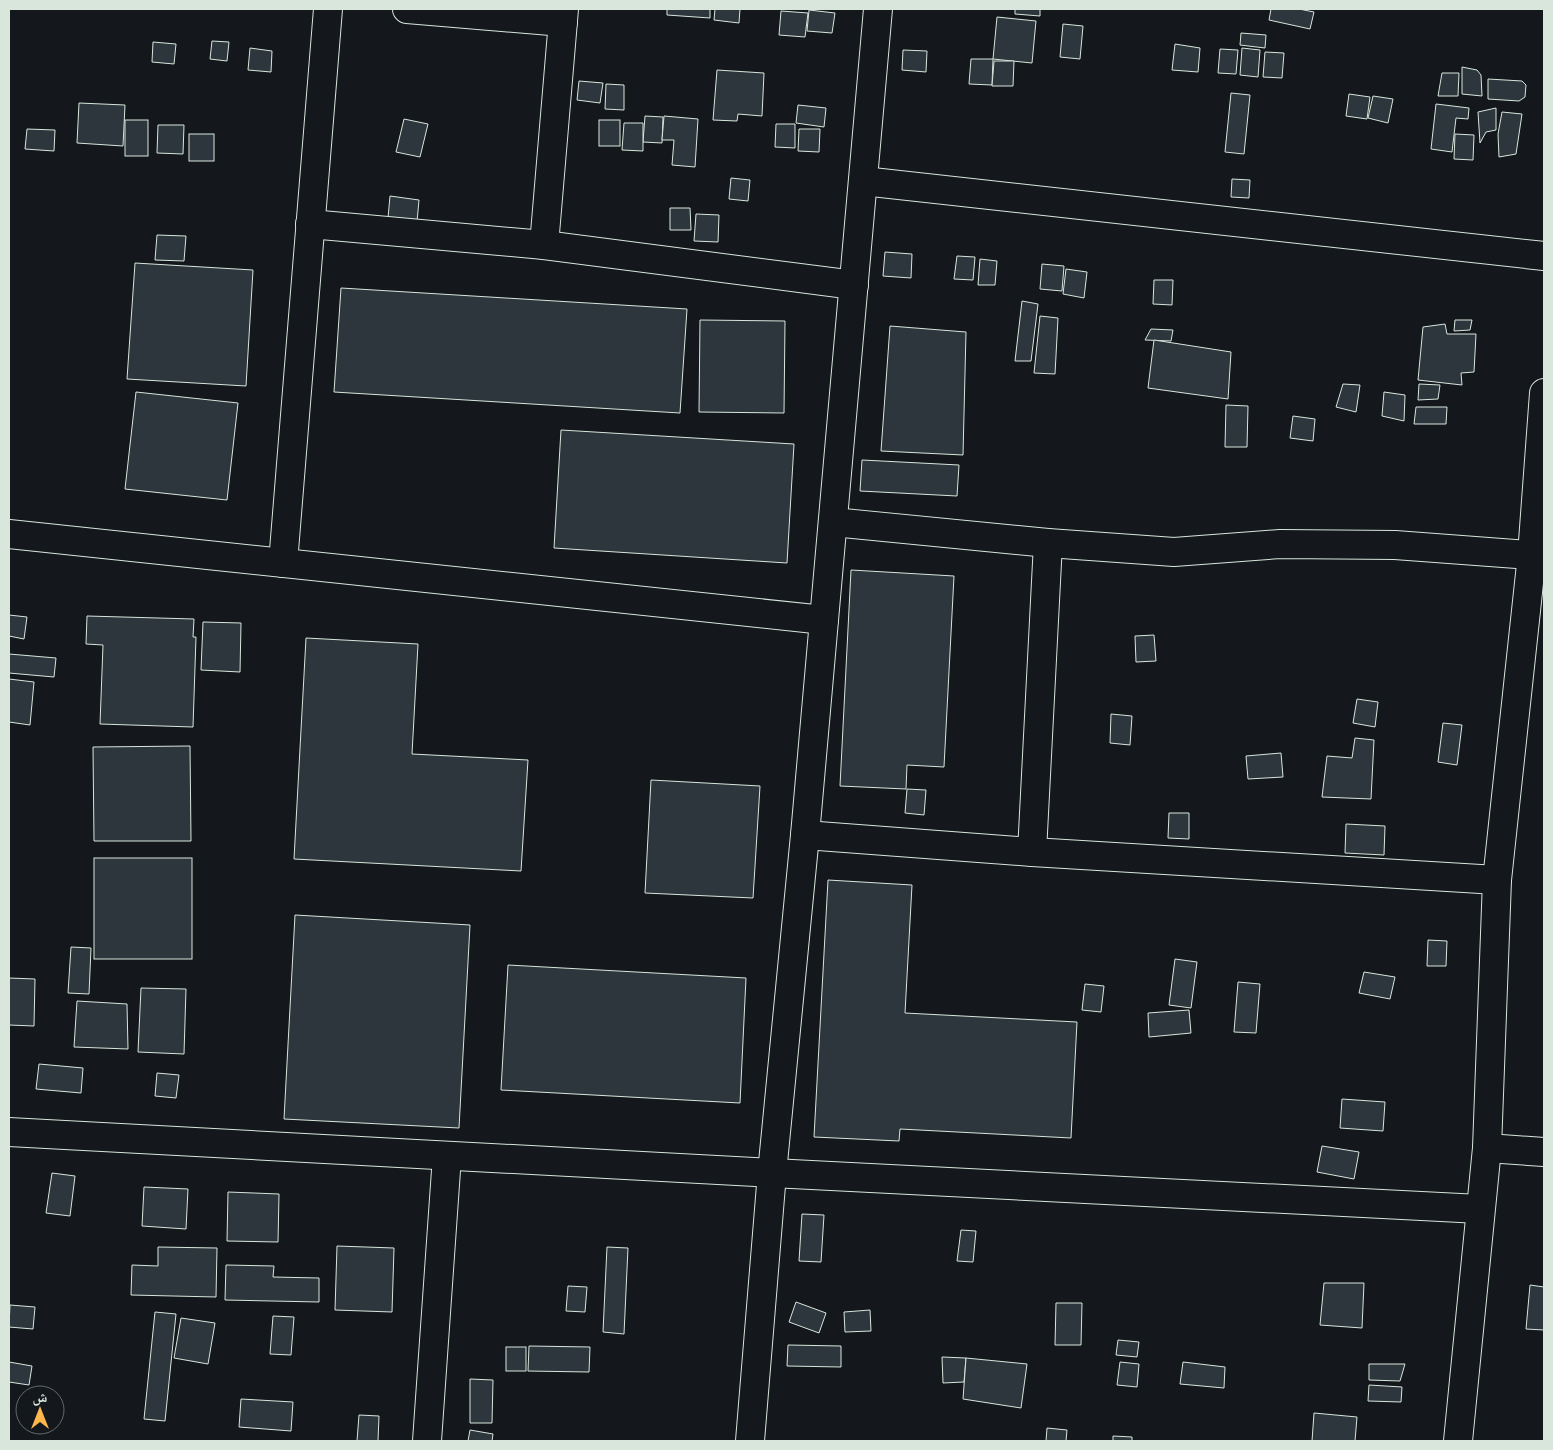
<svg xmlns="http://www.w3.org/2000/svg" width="1553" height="1450" viewBox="0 0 1553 1450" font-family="'Open Sans','Noto Naskh Arabic',sans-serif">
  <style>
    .building { fill: #2c363c; stroke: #d8e6dc }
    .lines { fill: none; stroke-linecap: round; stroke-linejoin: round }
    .street-casing { stroke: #d8e6dc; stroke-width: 30 }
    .street { stroke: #14181c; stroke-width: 28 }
  </style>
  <rect width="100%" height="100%" fill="#14181c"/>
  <g class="building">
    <polygon points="667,9 710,9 710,18 667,15"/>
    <polygon points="715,9 740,9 739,23 714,20"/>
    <polygon points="1015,9 1040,9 1040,16 1015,14"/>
    <polygon points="1271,9 1299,9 1314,12 1310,29 1269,20"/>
    <polygon points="809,10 835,13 832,33 807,31"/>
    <polygon points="781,11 808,13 805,37 779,35"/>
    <polygon points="997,17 1036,21 1032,63 993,59"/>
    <polygon points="1063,24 1083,26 1080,59 1060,57"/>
    <polygon points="1241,33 1266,35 1265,48 1240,45"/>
    <polygon points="212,41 229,42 227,61 210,59"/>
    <polygon points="153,42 176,44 174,64 152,62"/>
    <polygon points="1175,44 1200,48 1198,72 1172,70"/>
    <polygon points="250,48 272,51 271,72 248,70"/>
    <polygon points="1242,48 1260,50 1258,77 1240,75"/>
    <polygon points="1220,49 1238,50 1236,74 1218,73"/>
    <polygon points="903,50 927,51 926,72 902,70"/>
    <polygon points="1265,52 1284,53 1282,78 1263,77"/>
    <polygon points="971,59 993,59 992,85 969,84"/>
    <polygon points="994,61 1014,61 1013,86 992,86"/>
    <polygon points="1462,67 1477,70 1481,75 1482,96 1462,94"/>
    <polygon points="717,70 764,73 762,116 738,114 737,121 713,120"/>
    <polygon points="1442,73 1459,73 1458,96 1438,96"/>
    <polygon points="1488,79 1522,81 1526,85 1525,97 1519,101 1488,99"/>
    <polygon points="579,81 603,83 600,103 577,100"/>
    <polygon points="606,84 624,85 624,110 605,109"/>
    <polygon points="1231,93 1250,95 1244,154 1225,152"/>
    <polygon points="1349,94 1370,97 1367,119 1346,116"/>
    <polygon points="1373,96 1393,99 1388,123 1368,118"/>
    <polygon points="79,103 125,105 123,146 77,143"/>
    <polygon points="1436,104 1469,108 1468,119 1456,118 1452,152 1431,149"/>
    <polygon points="798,105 826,108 824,127 796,123"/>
    <polygon points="1496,108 1496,130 1486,132 1480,143 1478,112"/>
    <polygon points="1502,112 1522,114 1516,154 1499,157 1498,134"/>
    <polygon points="645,116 663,117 662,143 643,142"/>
    <polygon points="664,116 698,119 695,167 672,165 674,140 662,140"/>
    <polygon points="404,119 428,124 420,157 396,152"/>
    <rect x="125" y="120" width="23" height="36"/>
    <rect x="599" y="120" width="21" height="26"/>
    <polygon points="624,123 643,123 643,151 622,150"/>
    <polygon points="776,124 795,124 795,148 775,147"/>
    <polygon points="158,125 184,125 183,154 157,153"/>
    <polygon points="27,129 55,130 54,151 25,149"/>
    <polygon points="799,129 820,129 819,152 798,151"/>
    <rect x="189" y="134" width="25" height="27"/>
    <polygon points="1455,134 1474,135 1473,160 1454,159"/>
    <polygon points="731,178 750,180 748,201 729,199"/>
    <polygon points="1232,179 1250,180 1249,198 1231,197"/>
    <polygon points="390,196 419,200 417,222 388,218"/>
    <polygon points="670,208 690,208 691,230 670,230"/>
    <polygon points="696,214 719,215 718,242 694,241"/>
    <polygon points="157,235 186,236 184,261 155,260"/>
    <polygon points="885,252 912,254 911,278 883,276"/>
    <polygon points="957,256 975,257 973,280 954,279"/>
    <polygon points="980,259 997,261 995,285 978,285"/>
    <polygon points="135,263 253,270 246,386 127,379"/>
    <polygon points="1042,264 1064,266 1062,291 1040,289"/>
    <polygon points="1066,269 1087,272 1084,298 1063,294"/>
    <polygon points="1154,280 1173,280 1172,305 1153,304"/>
    <polygon points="341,288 687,309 680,413 334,392"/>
    <polygon points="1022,301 1038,304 1031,361 1015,361"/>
    <polygon points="1040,316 1058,318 1055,374 1034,373"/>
    <polygon points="700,320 785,321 784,413 699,412"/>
    <polygon points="1455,320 1472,320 1470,330 1454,331"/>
    <polygon points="1445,324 1447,334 1476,334 1474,372 1461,373 1462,385 1418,380 1423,327"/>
    <polygon points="890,326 966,332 963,455 881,451"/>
    <polygon points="1151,329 1173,330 1171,341 1145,340"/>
    <polygon points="1154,340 1231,352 1228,399 1148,388"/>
    <polygon points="1343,384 1360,385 1356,412 1336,407"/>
    <polygon points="1419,384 1440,385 1438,399 1418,400"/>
    <polygon points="136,392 238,403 227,500 125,489"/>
    <polygon points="1384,392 1405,395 1404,421 1382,416"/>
    <polygon points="1226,405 1248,406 1247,447 1225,447"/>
    <polygon points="1416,407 1447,407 1446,424 1414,424"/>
    <polygon points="1293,416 1315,419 1313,441 1290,438"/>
    <polygon points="561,430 794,444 787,563 554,548"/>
    <polygon points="862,460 959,465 957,496 860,491"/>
    <polygon points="851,570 954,576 944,767 907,765 906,789 840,786"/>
    <polygon points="9,615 27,617 24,639 9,636"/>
    <polygon points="87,616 194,619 193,637 196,637 193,727 100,724 103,645 86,644"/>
    <polygon points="203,622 241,623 240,672 201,670"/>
    <polygon points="1154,635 1156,661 1136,662 1135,636"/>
    <polygon points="306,638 418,644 412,754 528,760 521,871 294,859"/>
    <polygon points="9,654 56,658 54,677 9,673"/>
    <polygon points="9,679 34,682 30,725 9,722"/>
    <polygon points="1357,699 1378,702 1375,727 1353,723"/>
    <polygon points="1111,714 1132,716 1130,745 1110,743"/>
    <polygon points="1443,723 1462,725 1457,765 1438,762"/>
    <polygon points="1355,738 1374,740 1371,799 1322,797 1327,756 1352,758"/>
    <polygon points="190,746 191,841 94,841 93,747"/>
    <polygon points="1281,753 1283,777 1248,779 1246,756"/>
    <polygon points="651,780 760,786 753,898 645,893"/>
    <polygon points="907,789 926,790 924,815 905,813"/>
    <polygon points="1169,813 1189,813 1189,839 1168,838"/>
    <polygon points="1346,824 1385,826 1384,855 1345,853"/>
    <rect x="94" y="858" width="98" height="101"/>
    <polygon points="828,880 912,885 905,1013 1077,1022 1071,1138 900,1129 899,1141 814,1137"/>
    <polygon points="295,915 470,925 459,1128 284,1119"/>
    <polygon points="1428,940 1447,941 1446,966 1427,966"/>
    <polygon points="71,947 91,948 89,994 68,993"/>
    <polygon points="1175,959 1197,962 1191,1008 1169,1005"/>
    <polygon points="508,965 746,978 740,1103 501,1090"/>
    <polygon points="1364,972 1395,977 1390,999 1359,993"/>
    <polygon points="9,978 35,979 34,1026 9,1025"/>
    <polygon points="1238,982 1260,984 1256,1033 1234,1032"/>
    <polygon points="1085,984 1104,986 1101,1012 1082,1010"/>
    <polygon points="141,988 186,989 184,1054 138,1052"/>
    <polygon points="77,1001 127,1004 128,1049 74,1047"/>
    <polygon points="1189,1010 1191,1033 1149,1037 1148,1013"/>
    <polygon points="39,1064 83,1068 81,1093 36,1089"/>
    <polygon points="157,1073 179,1075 176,1098 155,1096"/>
    <polygon points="1342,1099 1385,1102 1383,1131 1340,1128"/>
    <polygon points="1322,1146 1359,1152 1354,1179 1317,1172"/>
    <polygon points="52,1173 75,1176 70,1216 46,1213"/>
    <polygon points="144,1187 188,1189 186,1229 142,1226"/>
    <polygon points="228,1192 279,1194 278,1242 227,1241"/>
    <polygon points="802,1214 824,1215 821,1262 799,1261"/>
    <polygon points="961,1230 976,1231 973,1262 957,1261"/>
    <polygon points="337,1246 394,1248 392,1312 335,1310"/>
    <polygon points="158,1247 217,1248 216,1297 131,1295 132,1265 158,1266"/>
    <polygon points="607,1247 628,1248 624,1334 603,1332"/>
    <polygon points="226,1265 274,1266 273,1277 319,1278 319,1302 225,1300"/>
    <polygon points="1324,1283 1364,1283 1362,1328 1320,1325"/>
    <polygon points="1530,1285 1544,1287 1544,1330 1526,1329"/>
    <polygon points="568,1286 587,1287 585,1312 566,1311"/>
    <polygon points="796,1302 826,1313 819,1333 789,1322"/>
    <polygon points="1056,1303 1082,1303 1081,1345 1055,1345"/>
    <polygon points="10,1305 35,1307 33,1329 9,1327"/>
    <polygon points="870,1310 871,1331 845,1332 844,1312"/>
    <polygon points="155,1312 176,1314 165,1421 144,1419"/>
    <polygon points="273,1316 294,1317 291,1355 270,1354"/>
    <polygon points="181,1318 215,1323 208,1364 174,1358"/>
    <polygon points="1118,1340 1139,1342 1137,1357 1116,1355"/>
    <polygon points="788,1345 841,1346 841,1367 787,1366"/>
    <polygon points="529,1346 590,1347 589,1372 528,1371"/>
    <rect x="506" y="1347" width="20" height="24"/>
    <polygon points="942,1357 966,1358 964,1382 943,1383"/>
    <polygon points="966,1358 1027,1364 1021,1408 963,1399"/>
    <polygon points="9,1362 32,1366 29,1385 9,1382"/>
    <polygon points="1120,1362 1139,1364 1137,1387 1117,1385"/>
    <polygon points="1183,1362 1225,1367 1224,1388 1180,1384"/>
    <polygon points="1369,1364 1405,1364 1400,1381 1369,1380"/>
    <polygon points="470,1379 493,1380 492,1423 470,1423"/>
    <polygon points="1369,1385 1402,1387 1401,1402 1368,1401"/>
    <polygon points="241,1399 293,1402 291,1431 239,1427"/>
    <polygon points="1314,1413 1357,1417 1355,1441 1312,1441"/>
    <polygon points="359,1415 379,1416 378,1441 357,1441"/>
    <polygon points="1047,1428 1067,1430 1066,1441 1046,1441"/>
    <polygon points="470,1430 493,1434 492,1441 468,1441"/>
    <polygon points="1113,1436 1132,1437 1132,1441 1113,1441"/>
  </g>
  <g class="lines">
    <defs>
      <g id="street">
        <polyline points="407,9 563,22"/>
        <polyline points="863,181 1544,256"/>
        <polyline points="310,224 544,245 854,285"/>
        <polyline points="544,245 564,9"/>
        <polyline points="833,522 1048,543 1174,552 1280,544 1395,545 1544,556"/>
        <polyline points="9,534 824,620"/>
        <polyline points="283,563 328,9"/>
        <polyline points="805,835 1032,852 1497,880"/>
        <polyline points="1032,852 1048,543"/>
        <polyline points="9,1132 772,1173 1480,1209"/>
        <polyline points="1487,1148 1544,1152"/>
        <polyline points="427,1441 447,1156"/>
        <polyline points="750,1441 772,1173 805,835 878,9"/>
        <polyline points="1458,1441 1487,1148 1497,880 1532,555 1544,393"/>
      </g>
    </defs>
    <use href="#street" class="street-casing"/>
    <use href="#street" class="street"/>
  </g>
  <rect width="1553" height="1450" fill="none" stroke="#d8e6dc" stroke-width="20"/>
  <g transform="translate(40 1410)"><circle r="24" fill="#14181c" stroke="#626a69"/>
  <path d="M0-4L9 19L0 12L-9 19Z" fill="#ffb74d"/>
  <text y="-8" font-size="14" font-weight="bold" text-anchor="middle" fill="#d8e6dc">ش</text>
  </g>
</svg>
